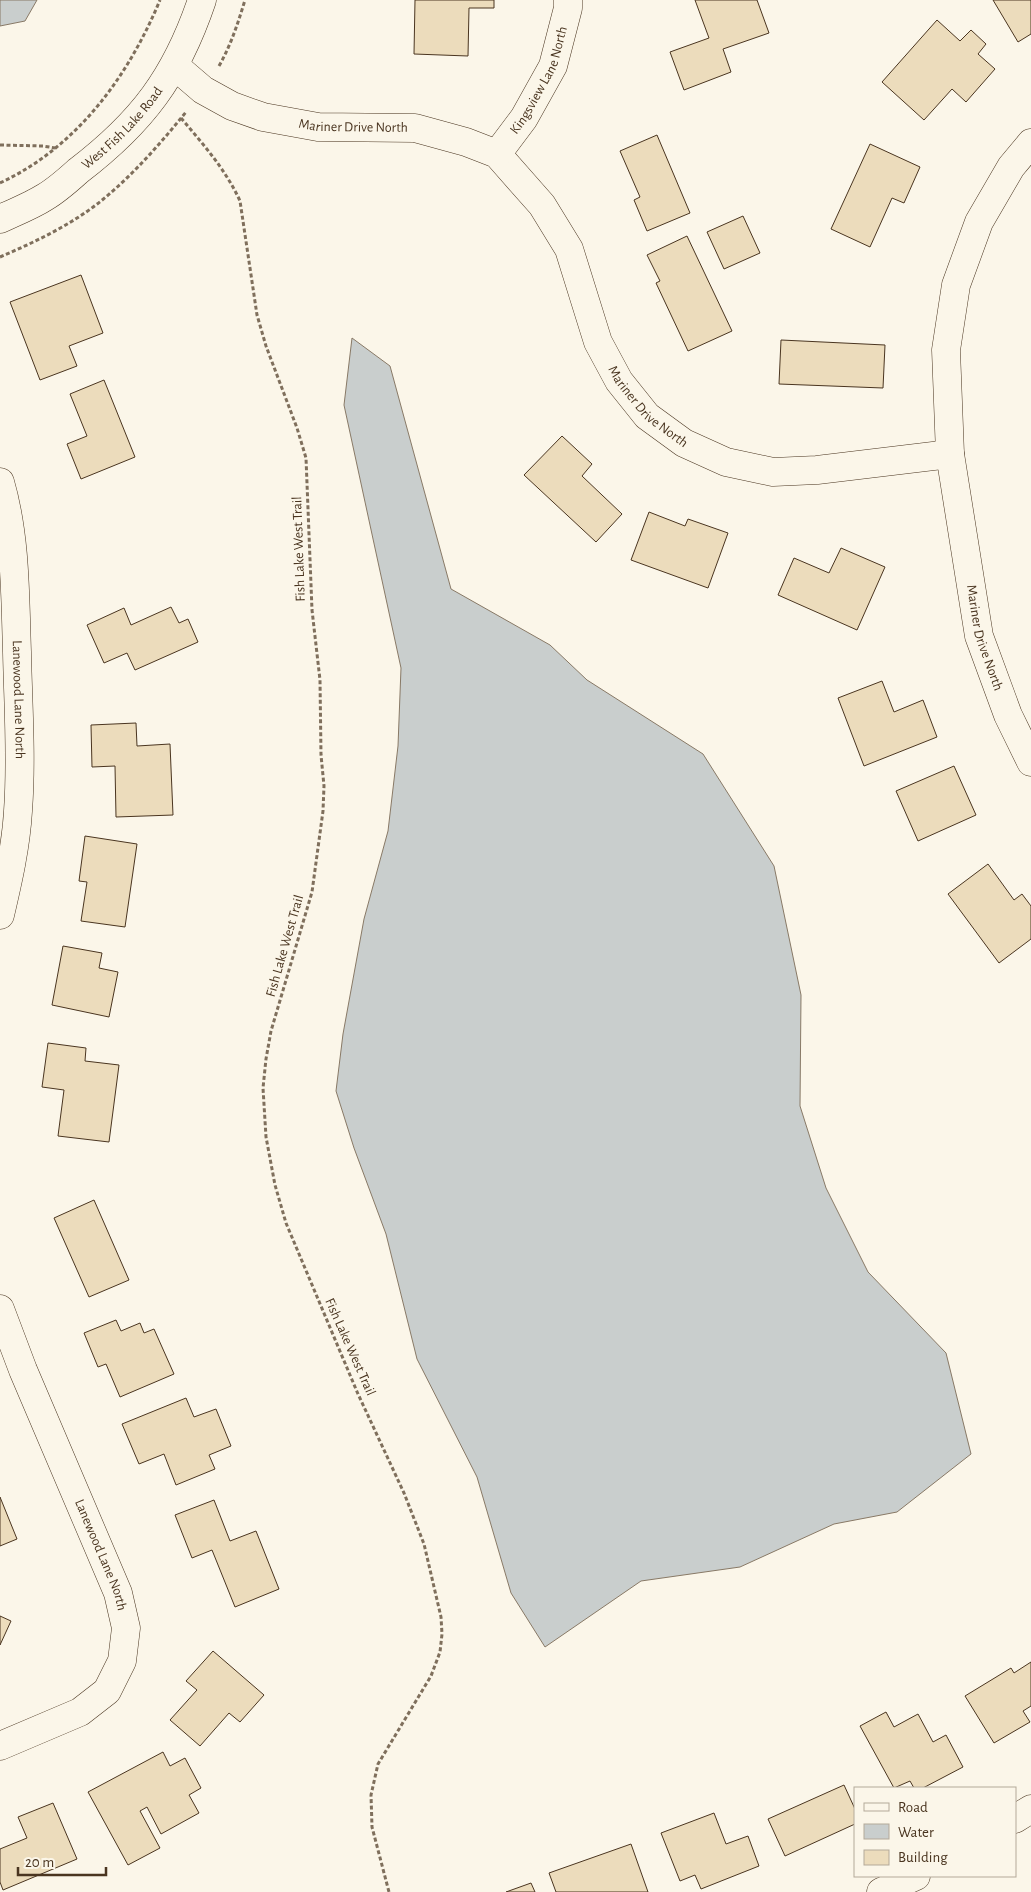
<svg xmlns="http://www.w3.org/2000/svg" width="1031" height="1892" viewBox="0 0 1031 1892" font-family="'Alegreya Sans',sans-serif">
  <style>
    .water { fill: #c9cecd; stroke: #887966 }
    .building { fill: #ecdcbc; stroke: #4a3520 }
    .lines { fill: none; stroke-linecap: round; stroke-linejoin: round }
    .minor-casing { stroke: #4a3520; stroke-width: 29 }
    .path { stroke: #7f6f5c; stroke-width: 3; stroke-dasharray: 4 2.5; stroke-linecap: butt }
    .minor { stroke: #fbf6e9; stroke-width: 28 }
    .labels { text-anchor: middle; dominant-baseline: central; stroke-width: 4; stroke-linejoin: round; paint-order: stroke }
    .street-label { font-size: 14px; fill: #4a3520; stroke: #fbf6e9 }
  </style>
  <rect width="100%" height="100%" fill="#fbf6e9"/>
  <g class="water">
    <polygon points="0,0 37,0 25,21 0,26"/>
    <polygon points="352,338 390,366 451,589 550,645 587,680 703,754 774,866 801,995 800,1106 826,1188 868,1272 946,1353 971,1454 897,1512 834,1524 740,1567 641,1581 545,1647 511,1593 477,1477 417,1359 386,1234 354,1148 336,1091 343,1034 364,919 388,831 398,746 401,668 344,405"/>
  </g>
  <g class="building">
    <polygon points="415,0 494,0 494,8 469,8 468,56 414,54"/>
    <polygon points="695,0 757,0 769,33 723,49 731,72 684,90 670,52 709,38"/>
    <polygon points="993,0 1031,0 1031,34 1018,42"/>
    <polygon points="937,20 960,41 971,30 986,44 978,54 995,69 966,102 952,89 924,120 882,82"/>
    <polygon points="657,135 690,213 647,231 634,200 640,197 620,151"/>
    <polygon points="870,144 920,167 904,203 892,198 870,247 831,229"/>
    <polygon points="743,216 760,253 724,269 707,232"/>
    <polygon points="687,236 732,331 688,351 656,283 660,281 647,255"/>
    <polygon points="81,275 103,333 69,346 77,366 40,380 10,302"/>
    <polygon points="781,340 885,345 883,388 779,384"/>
    <polygon points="104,380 135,457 81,479 67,444 87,436 70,394"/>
    <polygon points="562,436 592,464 582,476 622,514 596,542 524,475"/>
    <polygon points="649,512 685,526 688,519 728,533 708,588 631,560"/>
    <polygon points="841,548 885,567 857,630 778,595 794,558 829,573"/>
    <polygon points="171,607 179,623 188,619 198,642 135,670 127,653 104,663 87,625 124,608 131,625"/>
    <polygon points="882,681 894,712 923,700 937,737 864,766 838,698"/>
    <polygon points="136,723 137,746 170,744 173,815 116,817 115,766 92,767 91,725"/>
    <polygon points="954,766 976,815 918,841 896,791"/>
    <polygon points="85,836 137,844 125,927 81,921 87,882 79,881"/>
    <polygon points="988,864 1014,900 1022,894 1031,906 1031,939 999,963 948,894"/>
    <polygon points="63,946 102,953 99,968 118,972 109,1017 52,1005"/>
    <polygon points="48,1043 86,1048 85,1061 119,1065 109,1142 58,1136 64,1090 42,1087"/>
    <polygon points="94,1200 129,1280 89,1297 54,1218"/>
    <polygon points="116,1320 121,1331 140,1323 144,1333 154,1329 174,1374 120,1397 106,1364 98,1367 84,1333"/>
    <polygon points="186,1398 194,1417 216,1409 231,1446 209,1455 215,1469 176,1485 164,1454 139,1464 122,1424"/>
    <polygon points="0,1497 17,1539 0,1546"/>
    <polygon points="214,1500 230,1541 256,1531 279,1589 235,1607 212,1550 192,1558 175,1515"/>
    <polygon points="0,1616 11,1621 0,1645"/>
    <polygon points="213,1651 264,1695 240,1722 229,1713 200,1746 170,1720 197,1690 186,1681"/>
    <polygon points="1031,1662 1031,1706 1023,1711 1030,1722 994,1743 965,1696 1011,1668 1014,1673"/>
    <polygon points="886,1712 894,1727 918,1714 933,1742 946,1735 963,1767 923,1788 914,1788 910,1781 894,1788 860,1726"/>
    <polygon points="163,1752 170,1766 185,1758 201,1788 189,1795 199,1813 161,1834 147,1807 140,1811 160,1848 128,1865 88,1792"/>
    <polygon points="844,1785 855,1809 855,1824 785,1856 768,1819"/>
    <polygon points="53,1803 77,1859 3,1890 0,1882 0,1849 27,1838 18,1817"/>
    <polygon points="714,1813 726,1844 748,1836 759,1866 701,1889 695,1875 680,1881 661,1833"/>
    <polygon points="631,1844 648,1892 556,1892 549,1873"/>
    <polygon points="531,1883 535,1892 506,1892"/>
  </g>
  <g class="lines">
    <defs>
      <g id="minor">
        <path id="s1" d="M175 66 203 90 232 106 263 117 318 127 415 128 466 142 497 154 542 205 569 249 598 342 619 381 647 416 684 443 726 462 773 472 817 470 950 454"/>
        <path id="s2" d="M1031 143 1011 167 979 222 956 285 946 350 950 454 979 636 1008 715 1031 762"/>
        <path id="s3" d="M497 154 524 118 553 66 568 8V0"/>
        <path id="s4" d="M0 219C15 212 31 206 45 197 57 190 68 180 78 171 142 122 176 77 202 0"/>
        <path id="s5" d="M0 482C16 537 15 595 17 652 18 704 22 758 18 811 16 846 8 881 0 915"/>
        <path id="s6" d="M0 1309 23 1370 118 1593 126 1628 122 1661 107 1691 80 1712 0 1746"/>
        <polyline points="1015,1819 1031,1809"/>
        <polyline points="881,1892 916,1876"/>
      </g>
    </defs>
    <use href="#minor" class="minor-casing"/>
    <g class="path">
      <path d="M219 66C231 45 238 23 245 0"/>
      <path d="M181 118C203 144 226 170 240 201L257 315 266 346 297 428 306 458 312 610 320 680 321 755 324 786 323 811 312 892 271 1031 266 1059 263 1088 266 1137 275 1185 286 1223 358 1394 404 1493 424 1544 441 1617 442 1634 440 1652 431 1676 378 1764 371 1795 372 1827 389 1892"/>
      <polyline points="0,145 43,146 55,148"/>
      <path d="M0 183C77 147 128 77 160 0"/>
      <path d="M0 257C35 242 71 225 101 201 133 175 160 144 186 112"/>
    </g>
    <use href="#minor" class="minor"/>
  </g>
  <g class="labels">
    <g class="street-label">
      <text stroke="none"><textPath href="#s3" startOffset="86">Kingsview Lane North</textPath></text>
      <text stroke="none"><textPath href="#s1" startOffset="194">Mariner Drive North</textPath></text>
      <text stroke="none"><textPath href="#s4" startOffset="154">West Fish Lake Road</textPath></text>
      <text stroke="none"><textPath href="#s1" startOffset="642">Mariner Drive North</textPath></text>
      <text transform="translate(299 549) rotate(-92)">Fish Lake West Trail</text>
      <text stroke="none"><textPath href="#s2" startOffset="519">Mariner Drive North</textPath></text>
      <text stroke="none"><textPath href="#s5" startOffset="219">Lanewood Lane North</textPath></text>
      <text transform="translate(285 946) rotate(-74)">Fish Lake West Trail</text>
      <text transform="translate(350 1347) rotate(66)">Fish Lake West Trail</text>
      <text stroke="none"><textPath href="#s6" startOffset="266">Lanewood Lane North</textPath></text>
    </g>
  </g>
  <rect x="854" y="1787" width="162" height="90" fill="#fbf6e9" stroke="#b4a999"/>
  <rect x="864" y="1803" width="25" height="8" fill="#fbf6e9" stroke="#b4a999"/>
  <text x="898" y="1812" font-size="15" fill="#4a3520">Road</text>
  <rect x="864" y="1824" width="25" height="15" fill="#c9cecd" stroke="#b4a999"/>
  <text x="898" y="1837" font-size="15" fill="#4a3520">Water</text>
  <rect x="864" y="1850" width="25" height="15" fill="#ecdcbc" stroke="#b4a999"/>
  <text x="898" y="1862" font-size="15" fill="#4a3520">Building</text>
  <path d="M18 1867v8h88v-8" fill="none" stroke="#4a3520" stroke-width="2.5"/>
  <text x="25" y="1867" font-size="15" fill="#4a3520" stroke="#fbf6e9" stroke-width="4" paint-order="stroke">20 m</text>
</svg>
